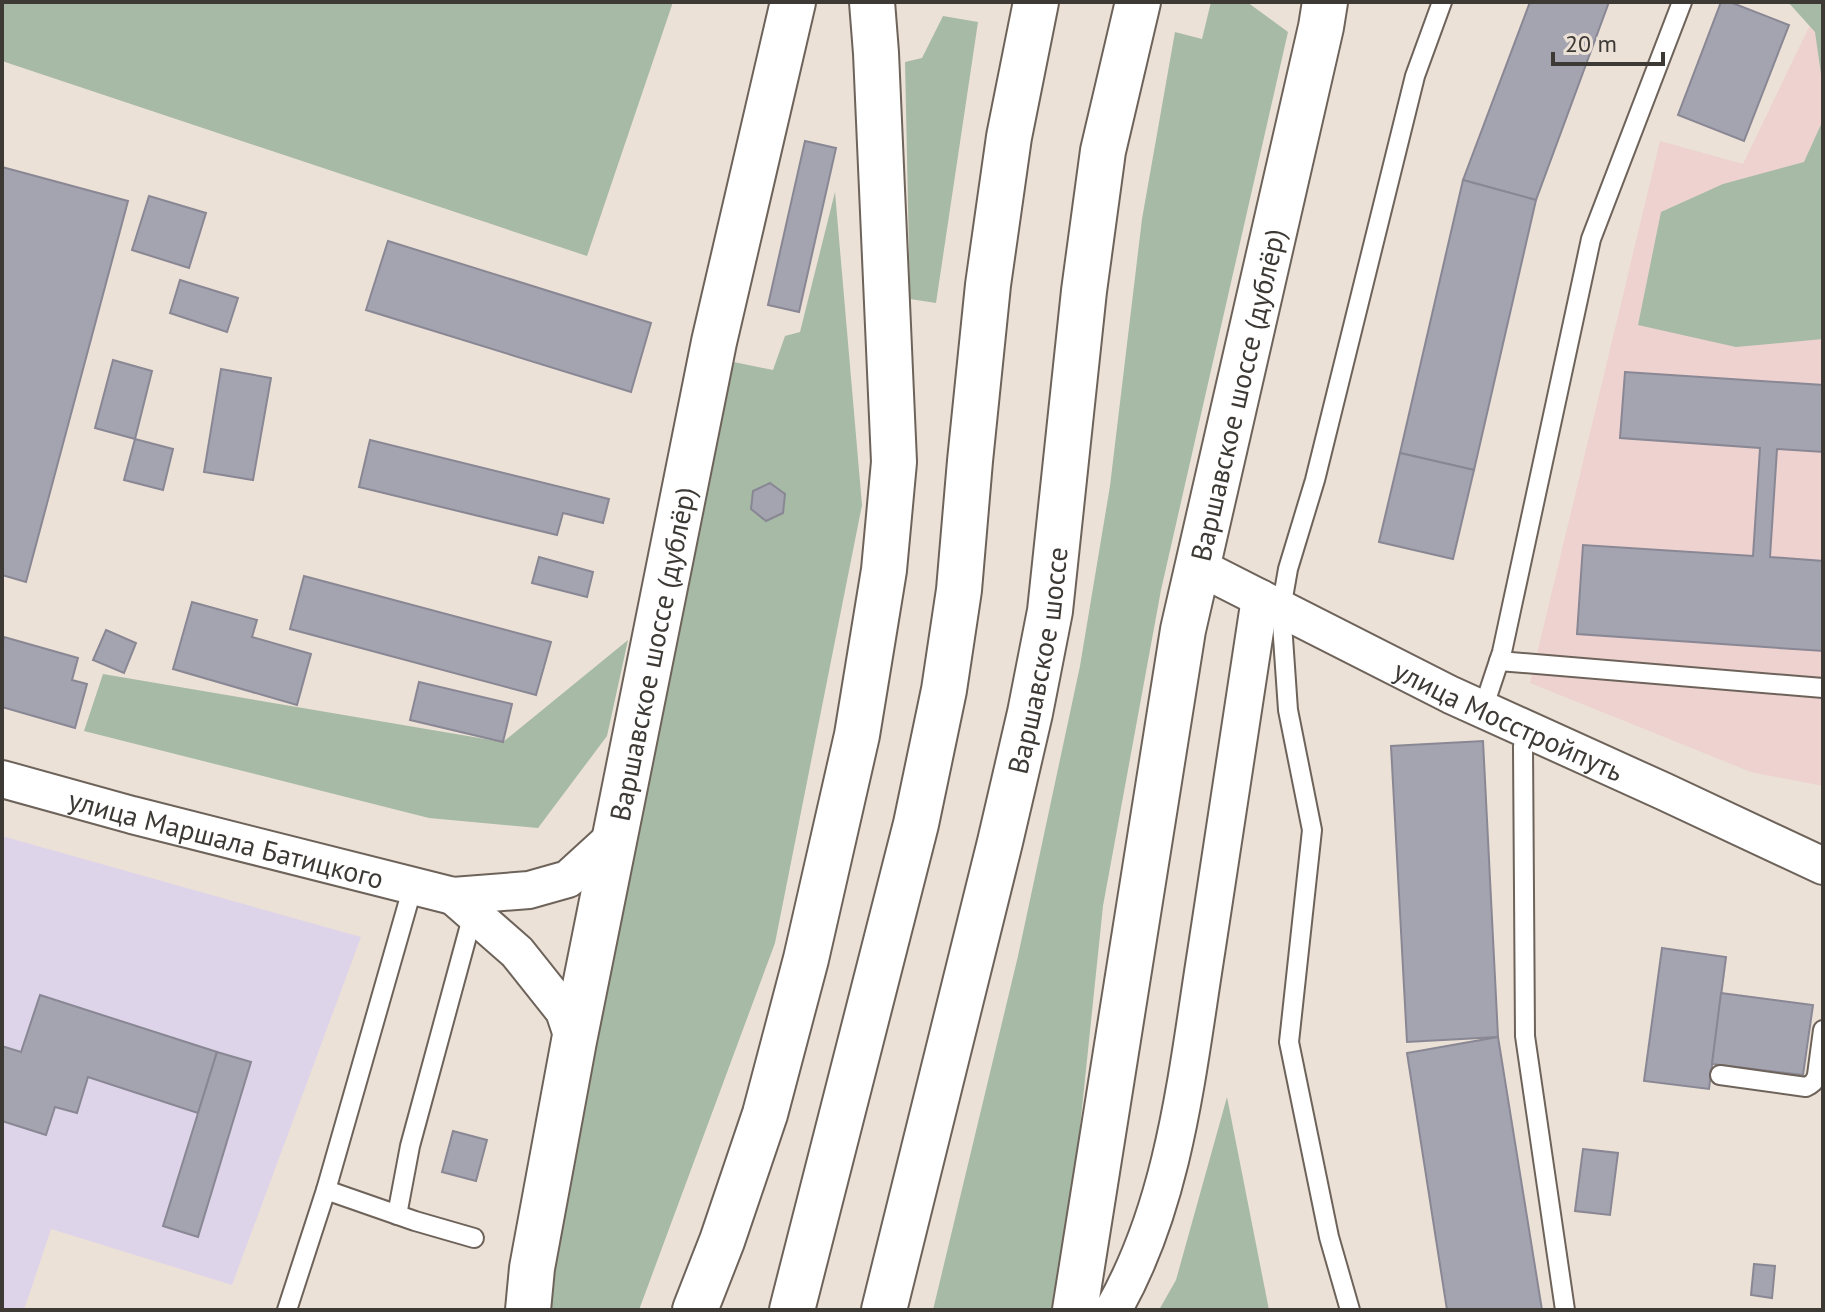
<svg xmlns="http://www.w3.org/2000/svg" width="1825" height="1312" viewBox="0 0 1825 1312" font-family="'PT Sans',sans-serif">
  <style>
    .commercial { fill: #ded4e9 }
    .education { fill: #edd2d0 }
    .green { fill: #a6baa5 }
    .building { fill: #a4a3b0; stroke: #898794; stroke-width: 2 }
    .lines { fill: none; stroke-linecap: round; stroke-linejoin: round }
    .lane-casing { stroke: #6e635a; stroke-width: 22 }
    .street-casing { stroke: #6e635a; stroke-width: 40 }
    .secondary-casing { stroke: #6e635a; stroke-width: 48 }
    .primary-casing { stroke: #6e635a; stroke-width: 48 }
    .lane { stroke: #fff; stroke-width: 18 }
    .street { stroke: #fff; stroke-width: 36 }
    .secondary { stroke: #fff; stroke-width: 44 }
    .primary { stroke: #fff; stroke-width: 44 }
    .labels { text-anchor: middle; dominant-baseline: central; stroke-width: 8; stroke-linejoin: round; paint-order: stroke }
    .street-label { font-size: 28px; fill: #3d3935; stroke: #ece1d6 }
  </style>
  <rect width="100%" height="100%" fill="#ece1d6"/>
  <polygon class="commercial" points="2,836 361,937 232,1285 51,1229 24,1310 2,1310"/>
  <polygon class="education" points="1821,2 1823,2 1823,786 1751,772 1530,683 1660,141 1743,164"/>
  <g class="green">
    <polygon points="2,2 673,2 587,256 2,61"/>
    <polygon points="1211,2 1247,2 1288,32 1161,590 1103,906 1061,1310 933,1310 1018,956 1080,666 1110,486 1142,219 1175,32 1202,39"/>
    <polygon points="1788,2 1823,2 1823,88 1815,32"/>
    <polygon points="943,16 978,22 936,303 910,299 905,62 922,58"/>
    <polygon points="1823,120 1823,339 1736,347 1638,325 1661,212 1723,184 1804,162"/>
    <polygon points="835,192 862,505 775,943 639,1310 546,1310 724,360 773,370 785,336 800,332"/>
    <polygon points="628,640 607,736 538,828 429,818 84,731 103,674 503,742"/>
    <polygon points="1227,1097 1269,1310 1159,1310 1176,1280"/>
  </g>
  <g class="building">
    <polygon points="1530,2 1609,2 1536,200 1463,180"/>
    <polygon points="1721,2 1730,2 1789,25 1744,141 1678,115"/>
    <polygon points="805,141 836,148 799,312 768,305"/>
    <polygon points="2,167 128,201 26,582 2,575"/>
    <polygon points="1463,180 1536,200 1474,470 1400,453"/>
    <polygon points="149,196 206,213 189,268 132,250"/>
    <polygon points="388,241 651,323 631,392 366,310"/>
    <polygon points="180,280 238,298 227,332 170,313"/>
    <polygon points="113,360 152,371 135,439 95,428"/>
    <polygon points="221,369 271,378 253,480 204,472"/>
    <polygon points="1625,372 1823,385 1823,452 1777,449 1770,557 1823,561 1823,651 1577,634 1583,545 1753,556 1760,448 1620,438"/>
    <polygon points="135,439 173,449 163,490 124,480"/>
    <polygon points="370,440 609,499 603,523 563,513 557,535 359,487"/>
    <polygon points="1400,453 1474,470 1453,559 1379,542"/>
    <polygon points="770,483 785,494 783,513 766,521 751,509 753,491"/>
    <polygon points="539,557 593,572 587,597 532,583"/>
    <polygon points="304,576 551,642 536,695 290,629"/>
    <polygon points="192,602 257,620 252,637 311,654 297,705 173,669"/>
    <polygon points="106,630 136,643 124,673 93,660"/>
    <polygon points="4,637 78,658 72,680 87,684 75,728 2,707 2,646"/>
    <polygon points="419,682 512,704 503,742 410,720"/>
    <polygon points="1483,741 1498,1037 1407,1042 1391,746"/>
    <polygon points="1662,948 1726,957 1709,1089 1644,1081"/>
    <polygon points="1721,993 1813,1005 1803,1075 1712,1064"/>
    <polygon points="40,995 217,1052 198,1113 88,1077 77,1113 55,1107 46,1135 2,1121 2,1046 21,1052"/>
    <polygon points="1498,1037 1542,1310 1447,1310 1407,1053"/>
    <polygon points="217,1052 251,1062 198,1237 163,1226"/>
    <polygon points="453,1131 487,1140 476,1181 442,1172"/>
    <polygon points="1583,1149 1618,1153 1610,1215 1575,1211"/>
    <polygon points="1754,1264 1775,1266 1772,1298 1751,1295"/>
  </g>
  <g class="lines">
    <defs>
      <g id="lane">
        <polyline points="1499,661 1823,688"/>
        <polyline points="1483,709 1502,652 1591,239 1682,2"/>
        <polyline points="1525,728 1523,747 1525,1036 1565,1310"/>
        <path d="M1720 1075 1806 1087C1812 1084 1815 1082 1817 1075L1823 1030"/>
        <polyline points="326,1190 415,1221 474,1238"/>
        <polyline points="397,1215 410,1146 473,914"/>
        <polyline points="287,1310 326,1190 413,886"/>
        <polyline points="1350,1310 1329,1237 1289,1042 1312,830 1288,710 1281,609 1288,569 1315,480 1415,76 1442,2"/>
      </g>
      <g id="street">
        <path id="s1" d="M1197 566 1451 695 1663 791 1823 866"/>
        <path id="s2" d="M2 779 132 815 453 896 529 890 568 879 614 837"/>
        <polyline points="453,896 517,952 564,1011 574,1041"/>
        <path d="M1113 1310C1175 1202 1187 1073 1206 953 1224 835 1242 716 1260 598"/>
      </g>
      <g id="secondary">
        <path id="s3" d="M528 1310 532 1268 574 1041 714 342 793 2"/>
        <polyline points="695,1310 722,1241 765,1114 806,959 857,735 884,570 894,462 876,53 872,2"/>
        <path id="s4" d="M1075 1310 1183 630 1321 27 1325 2"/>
      </g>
      <g id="primary">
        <polyline points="792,1310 916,824 944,690 959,590 970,461 988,285 1009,137 1036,2"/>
        <path id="s5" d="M884 1310 1000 842 1030 713 1050 611 1084 291 1103 151 1138 2"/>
      </g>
    </defs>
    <use href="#lane" class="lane-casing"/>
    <use href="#street" class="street-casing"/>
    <use href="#secondary" class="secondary-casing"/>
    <use href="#primary" class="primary-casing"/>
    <use href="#lane" class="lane"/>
    <use href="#street" class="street"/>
    <use href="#secondary" class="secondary"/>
    <use href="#primary" class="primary"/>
  </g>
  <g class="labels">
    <g class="street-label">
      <text stroke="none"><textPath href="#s4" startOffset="930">Варшавское шоссе (дублёр)</textPath></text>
      <text stroke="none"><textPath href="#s3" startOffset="668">Варшавское шоссе (дублёр)</textPath></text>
      <text stroke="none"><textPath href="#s5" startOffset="668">Варшавское шоссе</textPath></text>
      <text stroke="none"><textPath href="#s1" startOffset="348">улица Мосстройпуть</textPath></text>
      <text stroke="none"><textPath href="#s2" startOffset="232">улица Маршала Батицкого</textPath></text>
    </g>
  </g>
  <rect width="1825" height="1312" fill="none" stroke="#3d3935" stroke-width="8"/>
  <path d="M1553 52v12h110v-12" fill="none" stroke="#3d3935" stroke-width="4"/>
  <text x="1565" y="52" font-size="24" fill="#3d3935" stroke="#ece1d6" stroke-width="6" paint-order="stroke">20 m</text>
</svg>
